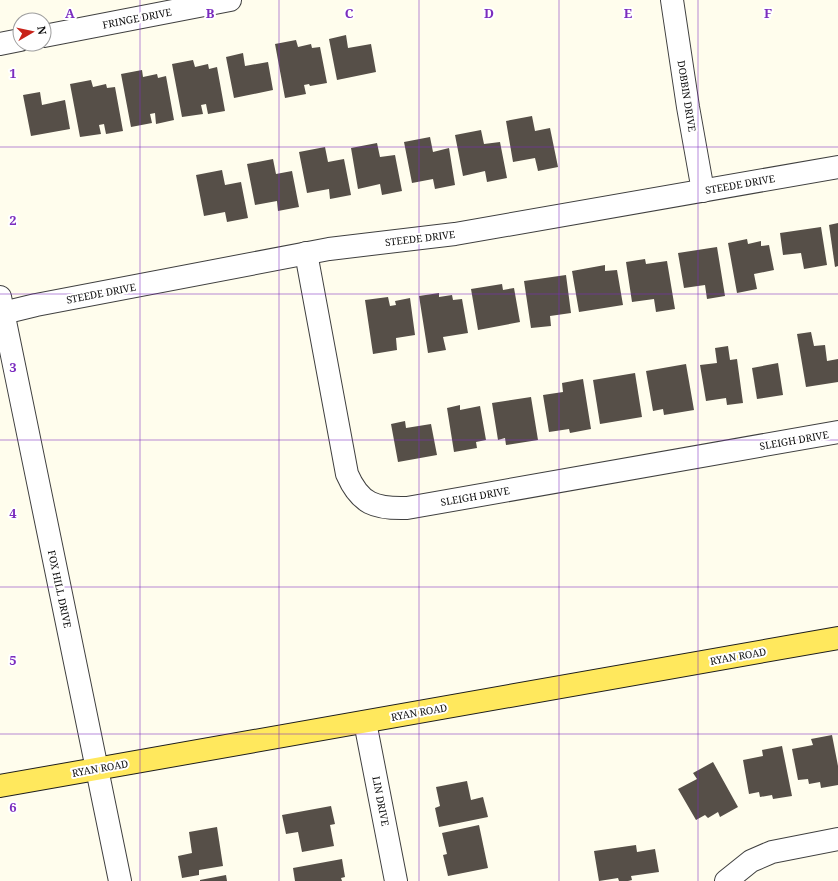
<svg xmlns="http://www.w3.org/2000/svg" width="838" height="881" viewBox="0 0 838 881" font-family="'Noto Serif',serif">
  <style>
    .building { fill: #564f48 }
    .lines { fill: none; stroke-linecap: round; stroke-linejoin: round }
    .minor-casing { stroke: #404040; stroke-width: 24 }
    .major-casing { stroke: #1e1e1e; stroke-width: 24 }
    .minor { stroke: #fff; stroke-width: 22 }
    .major { stroke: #ffe85d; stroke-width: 22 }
    .grid { fill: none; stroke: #7b2cbf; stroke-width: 1; stroke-opacity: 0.55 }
    .labels { text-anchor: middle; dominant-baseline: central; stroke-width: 4; stroke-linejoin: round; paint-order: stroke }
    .street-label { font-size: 10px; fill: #0d0d0d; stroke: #fff }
    .grid-label { font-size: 13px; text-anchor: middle; font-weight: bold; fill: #7b2cbf; stroke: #fff; stroke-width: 4; stroke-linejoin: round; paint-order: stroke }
  </style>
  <rect width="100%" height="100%" fill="#fffded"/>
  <g class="building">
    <polygon points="346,35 348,48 371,44 376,72 337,80 329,39"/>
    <polygon points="296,40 298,47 311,44 312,48 320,47 327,83 310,86 309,84 304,85 306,94 285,98 275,44"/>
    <polygon points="243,53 245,66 268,62 273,90 234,98 226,57"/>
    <polygon points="193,60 195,67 208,64 209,69 217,67 225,111 208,114 206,104 201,105 203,114 182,117 172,64"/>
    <polygon points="142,70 143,77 157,74 158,78 166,76 174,120 156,124 155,113 150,114 152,123 131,127 121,74"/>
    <polygon points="91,80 93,87 106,84 107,88 115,87 123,131 106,134 104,124 99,125 101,134 80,137 70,84"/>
    <polygon points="40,92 42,105 65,100 70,129 31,136 23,95"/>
    <polygon points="532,116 535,131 550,128 558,167 538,171 535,158 513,162 506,121"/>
    <polygon points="481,130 484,144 500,142 507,178 487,182 485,171 463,176 455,135"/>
    <polygon points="430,137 433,152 449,148 455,185 435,189 433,179 412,183 404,142"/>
    <polygon points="377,143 380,157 395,155 402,191 382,195 380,184 358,189 351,148"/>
    <polygon points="325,147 328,162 344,159 351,195 330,199 329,189 307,193 299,152"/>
    <polygon points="273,159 276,174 292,171 299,207 278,211 277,201 255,205 247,164"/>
    <polygon points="222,170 225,185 241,182 248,218 227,222 225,212 204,216 196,175"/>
    <polygon points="838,223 838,266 835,267 829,225"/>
    <polygon points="821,227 827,265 804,269 801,253 783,255 780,233"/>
    <polygon points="747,239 748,244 761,241 761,246 769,245 774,270 754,274 757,289 737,293 728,243"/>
    <polygon points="717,247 725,296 707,299 705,285 684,288 678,253"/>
    <polygon points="645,259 646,264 667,261 675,309 656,312 654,299 632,302 626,262"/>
    <polygon points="605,265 605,271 617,270 623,305 579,312 572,271"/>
    <polygon points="566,275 571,313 550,316 551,326 531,328 524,281"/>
    <polygon points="502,284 503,290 514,288 520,322 478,330 471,289"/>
    <polygon points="439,293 439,297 452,295 453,300 462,299 468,333 443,337 446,350 428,353 419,296"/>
    <polygon points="388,297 390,306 396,305 395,301 410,298 415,335 396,338 397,350 373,354 365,300"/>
    <polygon points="811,332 814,346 825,345 827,361 838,359 838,382 806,387 797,334"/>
    <polygon points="728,346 730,360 737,359 743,403 727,405 726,398 706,401 700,365 717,363 715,348"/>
    <polygon points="778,363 783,395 757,399 752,368"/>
    <polygon points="686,364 694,410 664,415 663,409 653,411 646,371"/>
    <polygon points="635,373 642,417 600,424 593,380"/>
    <polygon points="583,379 591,429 570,433 569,429 549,432 543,395 563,392 562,383"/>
    <polygon points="531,397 538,440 506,445 505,438 498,440 492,403"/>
    <polygon points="460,405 460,410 480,406 486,440 476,442 477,448 454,452 447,408"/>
    <polygon points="405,421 406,428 431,424 437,455 398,462 391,424"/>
    <polygon points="832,735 838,766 838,785 821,788 820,782 809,784 808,779 798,780 792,749 813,745 811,739"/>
    <polygon points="782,746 792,796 773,799 772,795 760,797 759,792 749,794 743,760 763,756 762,750"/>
    <polygon points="713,762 738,807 720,817 718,812 708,818 705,815 696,820 678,789 697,779 693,773"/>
    <polygon points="467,781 471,800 483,797 488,817 439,827 435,808 440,806 436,787"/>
    <polygon points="331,806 335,824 330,825 334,846 302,852 298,832 286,834 282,815"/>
    <polygon points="479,825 488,868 448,876 443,855 447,854 442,833"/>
    <polygon points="217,827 223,866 199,870 199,875 182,878 178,856 192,853 189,832"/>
    <polygon points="636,845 637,852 655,849 659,872 631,876 632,880 628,881 619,881 618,878 599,881 594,851"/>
    <polygon points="342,859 345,877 341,878 342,881 295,881 293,868"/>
    <polygon points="226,875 227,881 200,881 200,880"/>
  </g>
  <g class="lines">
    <defs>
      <g id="minor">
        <polyline points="672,0 688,107 703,191"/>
        <polyline points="44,36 230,0"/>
        <polyline points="0,44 20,40"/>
        <path d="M306 253 347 474C360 504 375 509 407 508L838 432"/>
        <polyline points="0,297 120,881"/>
        <polyline points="3,313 36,305 329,249 455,234 838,167"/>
        <polyline points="365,722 396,881"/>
        <polyline points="726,881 751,861 772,852 838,839"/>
      </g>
      <polyline id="major" points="0,786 838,638"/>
    </defs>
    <use href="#minor" class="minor-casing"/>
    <use href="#major" class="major-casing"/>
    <use href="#minor" class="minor"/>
    <use href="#major" class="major"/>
  </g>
  <path class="grid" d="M140 0V881M279 0V881M419 0V881M559 0V881M698 0V881M0 147H838M0 294H838M0 440H838M0 587H838M0 734H838"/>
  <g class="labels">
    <g class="street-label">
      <text transform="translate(137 18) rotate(-11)">FRINGE DRIVE</text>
      <text transform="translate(687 96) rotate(81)">DOBBIN DRIVE</text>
      <text transform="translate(740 184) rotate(-10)">STEEDE DRIVE</text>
      <text transform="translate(420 238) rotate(-7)">STEEDE DRIVE</text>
      <text transform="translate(101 293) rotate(-11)">STEEDE DRIVE</text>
      <text transform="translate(794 440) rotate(-10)">SLEIGH DRIVE</text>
      <text transform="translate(475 496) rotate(-10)">SLEIGH DRIVE</text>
      <text transform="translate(60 589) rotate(78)">FOX HILL DRIVE</text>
      <text transform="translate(738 656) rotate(-10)">RYAN ROAD</text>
      <text transform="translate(419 712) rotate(-10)">RYAN ROAD</text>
      <text transform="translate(100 768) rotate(-10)">RYAN ROAD</text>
      <text transform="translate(381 801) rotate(79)">LIN DRIVE</text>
    </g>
  </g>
  <g class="grid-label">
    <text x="70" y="18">A</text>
    <text x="210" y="18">B</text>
    <text x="349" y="18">C</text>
    <text x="489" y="18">D</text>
    <text x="628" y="18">E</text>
    <text x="768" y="18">F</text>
    <text x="13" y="78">1</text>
    <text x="13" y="225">2</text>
    <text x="13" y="372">3</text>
    <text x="13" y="518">4</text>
    <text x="13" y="665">5</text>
    <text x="13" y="812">6</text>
  </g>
  <g transform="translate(32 32) rotate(81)"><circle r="19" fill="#ffffff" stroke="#9e9e9e"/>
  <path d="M0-3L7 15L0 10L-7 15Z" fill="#c8231a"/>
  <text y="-6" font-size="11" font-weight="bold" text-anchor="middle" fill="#0d0d0d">N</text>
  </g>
</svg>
